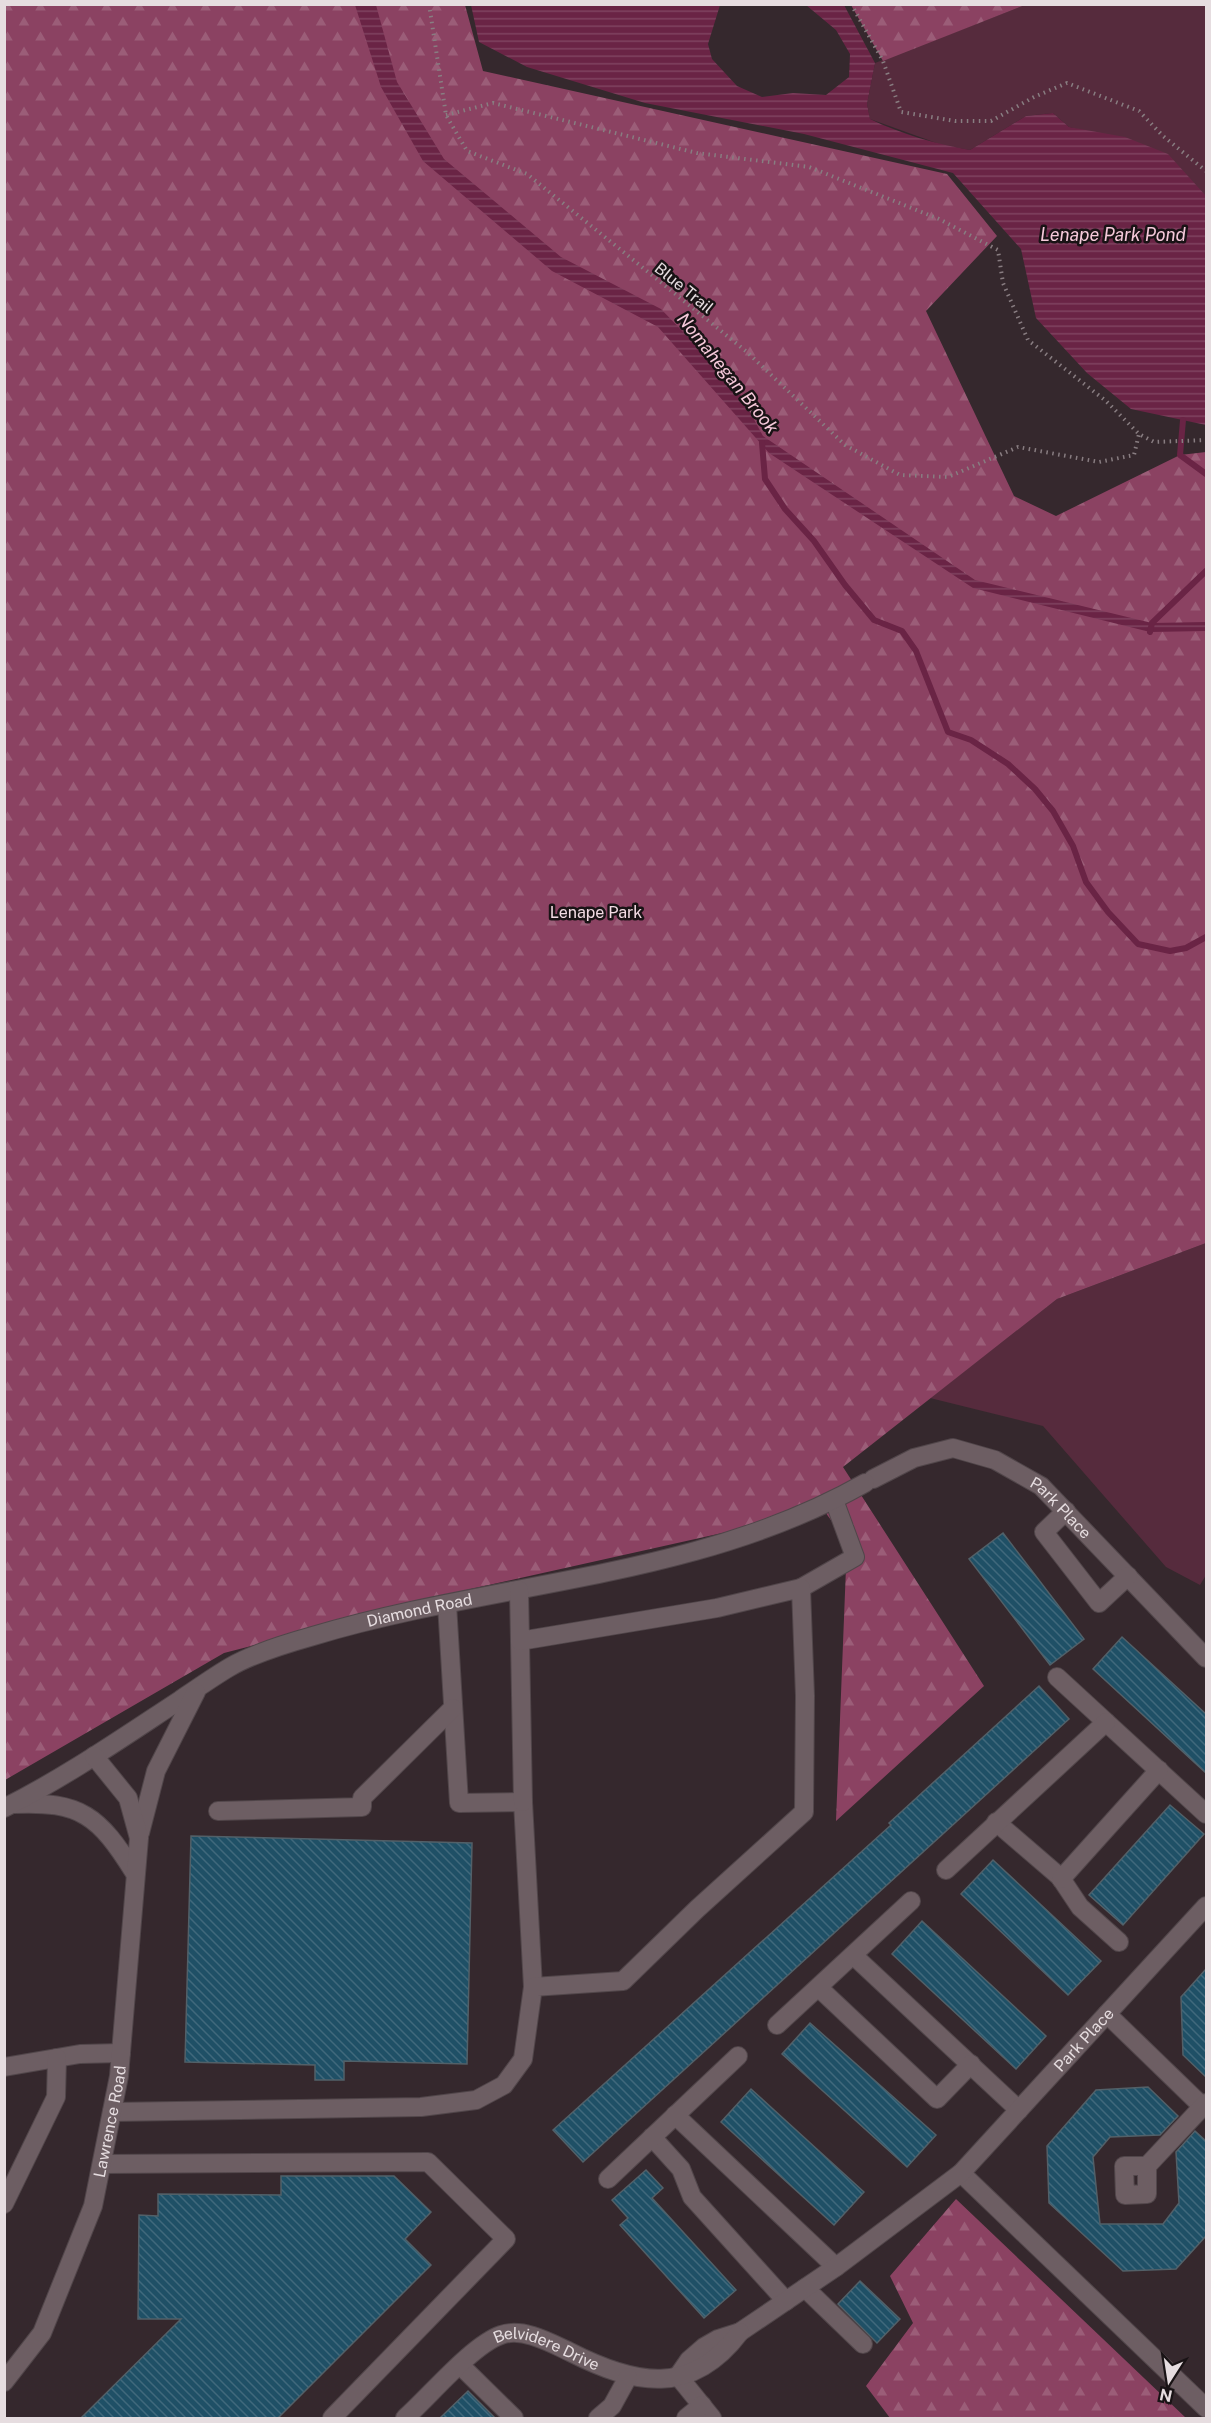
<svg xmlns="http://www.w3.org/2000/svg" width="1211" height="2423" viewBox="0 0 1211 2423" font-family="'Public Sans',sans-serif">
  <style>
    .grass { fill: #562b3d }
    .forest { fill: url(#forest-firs) }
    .water { fill: url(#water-rules) }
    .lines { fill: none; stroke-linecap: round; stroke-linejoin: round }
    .stream { stroke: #6a2445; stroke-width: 6 }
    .building { fill: url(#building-back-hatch); stroke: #526068; stroke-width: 1.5 }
    .minor-casing { stroke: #51464a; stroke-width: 20 }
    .path { stroke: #887d81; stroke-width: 4; stroke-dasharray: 1.5 4.5; stroke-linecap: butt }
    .minor { stroke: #6d5e63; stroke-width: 18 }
    .labels { text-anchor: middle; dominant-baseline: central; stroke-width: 5; stroke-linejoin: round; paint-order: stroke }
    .street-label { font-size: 16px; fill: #e6dde0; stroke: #191315 }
    .park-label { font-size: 16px; fill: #f3dce4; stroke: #191315 }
    .water-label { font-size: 18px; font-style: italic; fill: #f6c9da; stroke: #191315 }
  </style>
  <defs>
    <pattern id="forest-firs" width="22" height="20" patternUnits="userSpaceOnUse" patternTransform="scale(1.5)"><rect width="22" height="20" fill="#8b4262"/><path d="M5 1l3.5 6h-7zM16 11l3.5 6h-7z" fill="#9b5d78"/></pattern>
    <pattern id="water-rules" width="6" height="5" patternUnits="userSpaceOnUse" patternTransform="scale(1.5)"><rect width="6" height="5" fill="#6a2445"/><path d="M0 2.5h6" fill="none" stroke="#7f4360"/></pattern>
    <pattern id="building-back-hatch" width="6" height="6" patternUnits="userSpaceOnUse" patternTransform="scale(1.5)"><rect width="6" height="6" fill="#1f5066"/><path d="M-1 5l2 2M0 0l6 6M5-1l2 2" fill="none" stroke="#40697c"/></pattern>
  </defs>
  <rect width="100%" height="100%" fill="#35282d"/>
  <g class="grass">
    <polygon points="1025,5 1206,5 1206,196 1086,131 1069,127 1053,113 1026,116 970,150 942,145 870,119 867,104 875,63"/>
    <polygon points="1206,1243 1206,1575 1200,1585 1166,1567 1043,1426 930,1398 1057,1299"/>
  </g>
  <g class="forest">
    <polygon points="5,5 465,5 483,71 947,174 997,236 926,311 1014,496 1056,516 1180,455 1206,452 1206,1243 1057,1299 843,1467 984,1686 836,1821 847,1542 817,1501 767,1523 466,1590 224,1653 5,1780"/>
    <polygon points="851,5 1025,5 883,61"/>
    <polygon points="956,2199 1186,2418 890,2418 866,2386 913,2323 890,2276"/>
  </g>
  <g class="water">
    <polygon points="355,5 376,5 397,82 444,159 561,257 661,309 737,388 763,436 975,580 1152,623 1206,622 1206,631 1150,632 973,588 769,453 658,327 552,271 423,161 381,87"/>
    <path d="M471 5H720L708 44 712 59 737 86 762 97 793 93 826 95 849 77 850 54 836 30 806 5H844L875 63 867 104 870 119C901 134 936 144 970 150L1026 116 1053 113 1069 127 1125 137 1168 154 1206 196V425L1131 409 1087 373 1036 318 1021 249 953 173 804 134 645 103 527 67 479 42Z"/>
  </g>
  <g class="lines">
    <g class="stream">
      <polyline points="1183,420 1180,455 1206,474"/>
      <polyline points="762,443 765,479 785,509 814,541 845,585 874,620 902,631 916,651 948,732 971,740 1008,764 1035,789 1053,811 1073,846 1086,882 1108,912 1138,944 1170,951 1186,948 1206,937"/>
      <polyline points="1150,632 1152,623 1206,571"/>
    </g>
  </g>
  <g class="building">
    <polygon points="1003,1533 1084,1639 1050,1665 969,1559"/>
    <polygon points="1122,1637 1206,1714 1206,1773 1093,1669"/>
    <polygon points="1039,1686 1069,1719 583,2162 553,2130 891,1825 889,1823"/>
    <polygon points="1170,1805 1204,1834 1123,1925 1089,1895"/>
    <polygon points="191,1836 472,1843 467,2064 344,2061 344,2080 315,2080 315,2065 185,2062"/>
    <polygon points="993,1860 1101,1961 1068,1995 961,1894"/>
    <polygon points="922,1921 1046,2036 1016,2069 892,1954"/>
    <polygon points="1206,1969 1206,2077 1183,2055 1181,1997"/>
    <polygon points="810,2023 936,2135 907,2167 782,2054"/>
    <polygon points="1148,2087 1178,2116 1160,2135 1110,2137 1093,2157 1100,2224 1163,2224 1179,2203 1176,2152 1195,2131 1206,2141 1206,2236 1176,2269 1123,2271 1049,2203 1047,2146 1096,2090"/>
    <polygon points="751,2089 864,2192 834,2225 721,2122"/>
    <polygon points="646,2170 663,2188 652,2198 736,2290 704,2318 620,2225 628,2218 612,2200"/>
    <polygon points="281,2176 394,2176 431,2212 405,2239 431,2265 278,2418 81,2418 181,2319 138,2319 139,2215 158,2216 158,2194 281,2195"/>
    <polygon points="860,2281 900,2319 877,2343 838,2304"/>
    <polygon points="468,2391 495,2418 440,2418"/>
  </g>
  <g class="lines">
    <defs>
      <g id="minor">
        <path id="s1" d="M873 1479 914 1458 953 1448 995 1460 1041 1486 1206 1658"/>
        <polyline points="1066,1511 1044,1532 1099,1603 1128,1576"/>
        <polyline points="801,1588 855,1557 834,1500"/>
        <polyline points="447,1604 459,1803 523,1802 533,1987"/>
        <polyline points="520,1641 523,1802"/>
        <polyline points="1057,1677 1206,1814"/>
        <path d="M14 1804C81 1801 99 1816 134 1872"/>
        <path id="s2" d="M4 1808C66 1777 122 1738 180 1700 196 1689 213 1677 230 1667 252 1654 288 1643 313 1636 496 1581 696 1579 865 1483"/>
        <polyline points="218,1811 362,1807 362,1798 453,1708"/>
        <polyline points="996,1822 1060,1877 1080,1907 1119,1942"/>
        <polyline points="140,1833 156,1771 196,1692"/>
        <polyline points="946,1870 1106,1722"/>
        <polyline points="1061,1879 1159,1770"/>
        <polyline points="854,1956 1019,2110"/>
        <polyline points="819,1988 937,2099 971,2064"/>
        <polyline points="1107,2014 1202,2106"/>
        <polyline points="777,2025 911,1901"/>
        <polyline points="4,2067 80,2054 121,2053"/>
        <polyline points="112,2112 421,2107 476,2100 504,2085 523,2059 533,1987 623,1981 697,1909 804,1812 805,1696 801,1588 717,1608 520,1641 519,1590"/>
        <polyline points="675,2115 836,2267"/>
        <polyline points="652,2137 681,2169 692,2197 786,2301"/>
        <polyline points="102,2164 428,2162 506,2239 332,2418"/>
        <polyline points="1147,2166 1124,2166 1125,2195 1147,2194 1147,2166 1206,2103"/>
        <polyline points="961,2173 1206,2408"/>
        <polyline points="608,2179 738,2056"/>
        <polyline points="4,2204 56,2097 57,2058"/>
        <polyline points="805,2288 863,2344"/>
        <polyline points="461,2366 514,2418"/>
        <path id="s3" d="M678 2376 689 2360 704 2347 718 2339 740 2332 836 2267 961 2173 1206 1906"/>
        <polyline points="678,2376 712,2418"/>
        <path id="s4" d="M4 2382 42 2333 93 2206 119 2076 139 1838 128 1798 94 1756"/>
        <path id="s5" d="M405 2418C429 2397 472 2345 501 2335 523 2327 551 2343 570 2352 635 2385 691 2397 740 2332"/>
        <polyline points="598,2418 612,2406 628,2377"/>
        <polyline points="686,2418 702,2405"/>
      </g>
    </defs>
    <use href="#minor" class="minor-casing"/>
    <g class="path">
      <polyline points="429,4 446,115 467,151 527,174 747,352 845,445 900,475 948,477 1018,447 1099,462 1134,455 1139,434"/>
      <polyline points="851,4 883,61 901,112 955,121 991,121 1034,97 1067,83 1139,111 1163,136 1206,171"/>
      <polyline points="446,115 493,103 697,153 809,167 939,219 998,250 1003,283 1028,340 1106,401 1139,434 1154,442 1206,440"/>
    </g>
    <use href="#minor" class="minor"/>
  </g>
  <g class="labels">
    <g class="street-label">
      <text transform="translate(684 288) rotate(39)">Blue Trail</text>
      <text stroke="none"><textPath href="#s1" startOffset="212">Park Place</textPath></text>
      <text stroke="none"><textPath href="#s2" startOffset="465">Diamond Road</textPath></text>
      <text stroke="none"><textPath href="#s3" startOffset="532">Park Place</textPath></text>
      <text stroke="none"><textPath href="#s4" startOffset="285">Lawrence Road</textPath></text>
      <text stroke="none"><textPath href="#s5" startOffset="176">Belvidere Drive</textPath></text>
    </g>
    <g class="park-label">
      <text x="596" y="912">Lenape Park</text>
    </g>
    <g class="water-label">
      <text x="1113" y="234">Lenape Park Pond</text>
      <text transform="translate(728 373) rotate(51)">Nomahegan Brook</text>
    </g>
  </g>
  <rect width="1211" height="2423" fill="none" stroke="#e6dde0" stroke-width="12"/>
  <g transform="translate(1169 2381) rotate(192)" stroke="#191315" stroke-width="4.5" paint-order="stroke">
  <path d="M0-4.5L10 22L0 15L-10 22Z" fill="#e6dde0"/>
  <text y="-9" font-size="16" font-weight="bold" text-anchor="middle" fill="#e6dde0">N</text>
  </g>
</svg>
